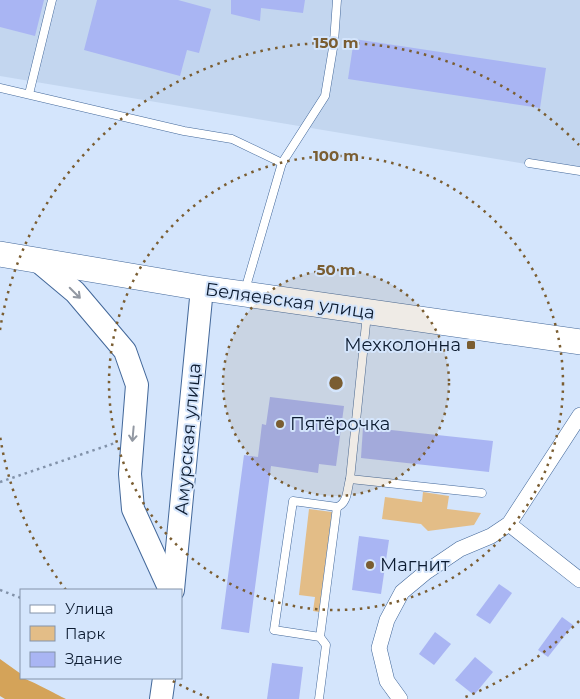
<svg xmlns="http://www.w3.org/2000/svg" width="580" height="699" viewBox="0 0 580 699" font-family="Montserrat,sans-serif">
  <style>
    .built { fill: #c3d6ef }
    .green { fill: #e3bd87 }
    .forest { fill: #d4a359 }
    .building { fill: #a9b5f3 }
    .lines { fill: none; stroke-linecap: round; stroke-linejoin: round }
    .lane-casing { stroke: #43689a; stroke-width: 9 }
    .street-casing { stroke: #43689a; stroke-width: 16 }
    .secondary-casing { stroke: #43689a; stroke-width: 24 }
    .primary-casing { stroke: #43689a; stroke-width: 26 }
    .path { stroke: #8292a9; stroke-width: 2.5; stroke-dasharray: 2.5 4; stroke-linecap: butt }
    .lane { stroke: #fff; stroke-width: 8 }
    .street { stroke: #fff; stroke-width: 15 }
    .secondary { stroke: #fff; stroke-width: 22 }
    .primary { stroke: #fff; stroke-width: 25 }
    .oneway { stroke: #9298a2 }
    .ring { fill: none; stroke: #7a5d31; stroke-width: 2.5; stroke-dasharray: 2.5 5 }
    .poi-dot { fill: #7a5d31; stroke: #d4e5fc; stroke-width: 2 }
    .labels { text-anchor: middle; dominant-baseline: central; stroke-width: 4; stroke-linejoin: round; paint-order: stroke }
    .street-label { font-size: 18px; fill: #0c1b30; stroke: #d4e5fc }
    .poi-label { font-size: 18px; fill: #0c1b30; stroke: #d4e5fc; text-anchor: start }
    .centre { fill: #7a5d31; stroke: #d4e5fc; stroke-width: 2.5 }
    .ring-label { font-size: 15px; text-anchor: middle; font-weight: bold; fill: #7a5d31; stroke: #d4e5fc; stroke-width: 4; stroke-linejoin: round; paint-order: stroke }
  </style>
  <rect width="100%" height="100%" fill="#d4e5fc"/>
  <polygon class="built" points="0,0 580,0 580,173 0,76"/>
  <g class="green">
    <polygon points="423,492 449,496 447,509 481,513 474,525 428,531 421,524 382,519 385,497 422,502"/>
    <polygon points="309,509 332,512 319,612 313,611 315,597 299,595"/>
  </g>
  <path class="forest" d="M0 659 21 674V678C27 678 57 695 66 699H5L0 696Z"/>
  <g class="building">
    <polygon points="0,0 44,0 35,36 0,27"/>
    <polygon points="97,0 178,0 211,9 199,53 187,50 180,76 84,50"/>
    <polygon points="231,0 305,0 303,13 261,8 260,21 231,14"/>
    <polygon points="354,39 546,68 540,108 348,79"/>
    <polygon points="270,397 344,406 336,466 319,464 318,473 271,466 249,633 221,629 244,455 258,457 262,424 266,425"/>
    <polygon points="363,427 493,441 489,472 361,458"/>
    <polygon points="359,536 389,540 381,594 352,590"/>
    <polygon points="499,584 512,593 490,624 476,615"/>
    <polygon points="562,617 573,625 548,657 538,650"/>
    <polygon points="435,632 451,644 434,665 419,654"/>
    <polygon points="475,657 493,672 474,695 455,680"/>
    <polygon points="272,663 303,667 299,699 267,699"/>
  </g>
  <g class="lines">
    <defs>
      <g id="lane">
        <polyline points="0,88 184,131 232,139 282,163"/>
        <polyline points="29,94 52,0"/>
        <polyline points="529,163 580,171"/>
        <polyline points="245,290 282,163 325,96 334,42 337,0"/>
        <polyline points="367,314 350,479 482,493"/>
        <polyline points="320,637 337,507"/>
        <path d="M319 699 326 645 320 637 274 630 293 501 337 507C348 503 347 489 350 479"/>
      </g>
      <g id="street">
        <polyline points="509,524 580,580"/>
        <polyline points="400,699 387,681 379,648 387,620 402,592 426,572 460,549 491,536 509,524 580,415"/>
      </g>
      <g id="secondary">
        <polyline points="38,261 75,292 125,351 137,385 130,474 133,509 170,590"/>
        <polyline points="173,590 202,288"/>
        <polyline points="161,699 164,678"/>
      </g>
      <polyline id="primary" points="0,254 202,288 580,342"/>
    </defs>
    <use href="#lane" class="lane-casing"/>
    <use href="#street" class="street-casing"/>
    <use href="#secondary" class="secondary-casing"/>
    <use href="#primary" class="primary-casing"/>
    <g class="path">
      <polyline points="0,482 115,443"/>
      <polyline points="0,590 21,598"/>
    </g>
    <use href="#lane" class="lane"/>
    <use href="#street" class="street"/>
    <use href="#secondary" class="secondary"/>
    <use href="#primary" class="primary"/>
  </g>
  <defs><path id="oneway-shaft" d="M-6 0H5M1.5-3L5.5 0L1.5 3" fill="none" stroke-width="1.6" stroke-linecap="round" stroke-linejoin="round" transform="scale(1.25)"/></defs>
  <g class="oneway">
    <use href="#oneway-shaft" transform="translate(75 293) rotate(45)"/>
    <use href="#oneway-shaft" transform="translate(133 434) rotate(95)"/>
  </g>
  <circle cx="336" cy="383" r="113" fill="#7a5d31" fill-opacity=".12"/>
  <g class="ring">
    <circle cx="336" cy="383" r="113"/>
    <circle cx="336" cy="383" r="227"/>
    <path d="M579 621A340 340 0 0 1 463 698M209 698A340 340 0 0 1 169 679M66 590A340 340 0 0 1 0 436M0 330A340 340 0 0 1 579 145"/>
  </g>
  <g class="poi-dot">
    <rect x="466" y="340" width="10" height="10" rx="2.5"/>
    <circle cx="280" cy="424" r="5"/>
    <circle cx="370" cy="565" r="5"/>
  </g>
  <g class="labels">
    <g class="street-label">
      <text transform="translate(290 301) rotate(8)">Беляевская улица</text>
      <text transform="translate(188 439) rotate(-85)">Амурская улица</text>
    </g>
    <g class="poi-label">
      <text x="461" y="345" text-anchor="end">Мехколонна</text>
      <text x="290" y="424">Пятёрочка</text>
      <text x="380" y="565">Магнит</text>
    </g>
  </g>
  <circle cx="336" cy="383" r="8" class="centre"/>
  <g class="ring-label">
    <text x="336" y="48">150 m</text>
    <text x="336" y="161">100 m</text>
    <text x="336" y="275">50 m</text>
  </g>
  <rect x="20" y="589" width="162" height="90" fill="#d4e5fc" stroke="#8494aa"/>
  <rect x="30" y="605" width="25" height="8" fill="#ffffff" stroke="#8494aa"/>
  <text x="65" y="614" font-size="15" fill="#0c1b30">Улица</text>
  <rect x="30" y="626" width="25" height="15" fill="#e3bd87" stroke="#8494aa"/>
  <text x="65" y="639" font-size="15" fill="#0c1b30">Парк</text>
  <rect x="30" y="652" width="25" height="15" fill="#a9b5f3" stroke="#8494aa"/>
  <text x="65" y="664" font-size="15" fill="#0c1b30">Здание</text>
</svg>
